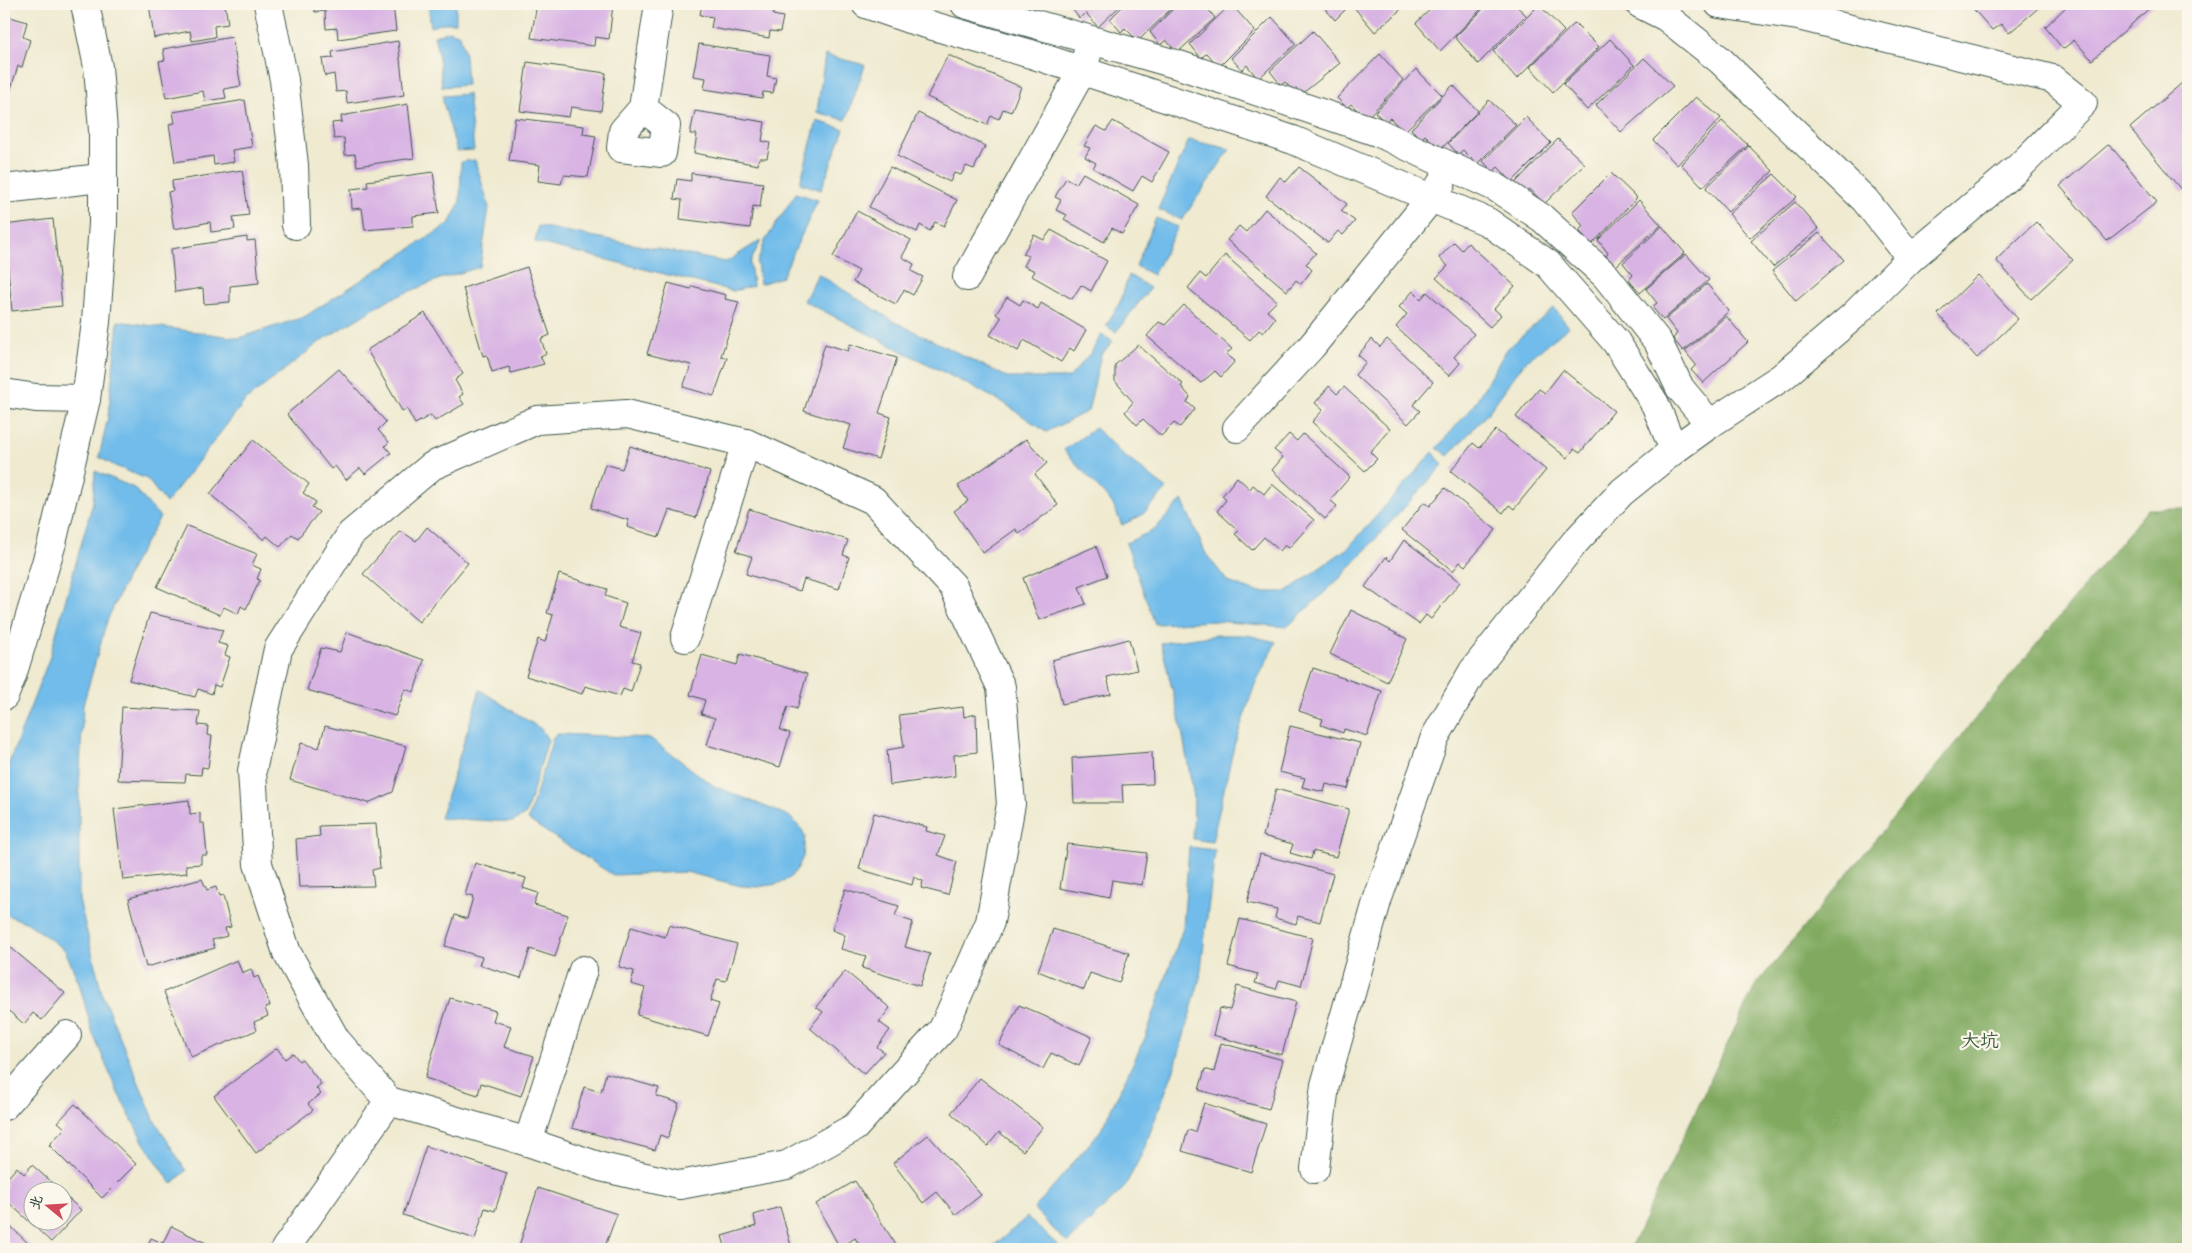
<svg xmlns="http://www.w3.org/2000/svg" width="2192" height="1253" viewBox="0 0 2192 1253" font-family="Itim,'LXGW WenKai TC',sans-serif">
  <style>
    .forest { fill: #81aa60; stroke: #50744a }
    .water { fill: #71bcea; stroke: #487c8f }
    .building { fill: #d8b3e3 }
    .lines { fill: none; stroke-linecap: round; stroke-linejoin: round }
    .minor-casing { stroke: #3e574b; stroke-width: 30 }
    .minor { stroke: #fff; stroke-width: 28 }
    .labels { text-anchor: middle; dominant-baseline: central; stroke-width: 4.5; stroke-linejoin: round; paint-order: stroke }
    .park-label { font-size: 19px; fill: #405f42; stroke: #fbf7ec }
  </style>
  <rect width="100%" height="100%" fill="#fbf7ec"/>
  <filter id="ink" filterUnits="userSpaceOnUse"><feTurbulence type="fractalNoise" baseFrequency=".02" numOctaves="2"/><feDisplacementMap in="SourceGraphic" scale="10" xChannelSelector="R" yChannelSelector="G"/><feConvolveMatrix kernelMatrix="1 2 1 2 8 2 1 2 1" color-interpolation-filters="sRGB"/></filter>
  <filter id="wash" filterUnits="userSpaceOnUse"><feTurbulence type="fractalNoise" baseFrequency=".0096" numOctaves="4" result="noise"/><feDisplacementMap in="SourceGraphic" scale="20" xChannelSelector="R" yChannelSelector="G"/><feGaussianBlur stdDeviation="1.12" result="paint"/><feColorMatrix in="noise" values="0 0 0 0 0 0 0 0 0 0 0 0 0 0 0 0 0 1.4 0 .05"/><feComposite in="paint" operator="in"/></filter>
  <g filter="url(#wash)">
    <rect width="100%" height="100%" fill="#efead0"/>
    <polygon class="forest" points="2148,509 2188,509 2188,1249 1630,1249 1755,986"/>
    <g class="water">
      <polygon points="428,4 456,4 456,23 444,23 431,27"/>
      <polygon points="450,31 460,35 465,55 467,85 442,87 439,58 434,36"/>
      <polygon points="825,55 865,65 846,120 817,112"/>
      <polygon points="468,94 474,150 457,151 443,102 443,96"/>
      <polygon points="817,121 844,129 821,190 800,183"/>
      <polygon points="1189,140 1230,149 1182,220 1158,209"/>
      <polygon points="475,160 489,207 480,267 440,279 388,300 321,341 245,401 166,503 147,479 115,466 99,457 108,417 118,321 239,338 304,317 449,224 460,202 461,162"/>
      <polygon points="796,193 818,200 782,277 760,284 757,263 765,241"/>
      <polygon points="1156,218 1178,227 1153,275 1136,266"/>
      <polygon points="538,226 726,262 761,240 750,263 753,286 733,291 535,242"/>
      <polygon points="818,274 895,322 1009,378 1069,378 1092,351 1101,335 1113,341 1101,355 1088,411 1046,432 1004,403 804,301"/>
      <polygon points="1129,275 1150,288 1116,332 1106,326 1120,302"/>
      <polygon points="1554,308 1569,327 1524,363 1488,413 1448,456 1437,448 1473,406 1507,349"/>
      <polygon points="1095,428 1122,454 1167,489 1142,515 1122,525 1112,503 1064,450"/>
      <polygon points="1433,452 1443,465 1340,578 1287,627 1216,621 1155,624 1126,543 1154,530 1182,500 1206,554 1228,582 1257,592 1286,592 1349,547"/>
      <polygon points="95,471 134,488 160,517 132,566 107,621 83,705 79,792 79,900 103,997 154,1119 186,1171 172,1184 144,1143 117,1091 93,1034 79,983 65,950 28,923 4,914 4,776 49,659 93,502"/>
      <polygon points="1218,635 1247,635 1276,642 1255,684 1234,746 1212,842 1193,839 1194,797 1181,726 1161,643"/>
      <polygon points="480,690 541,729 548,740 526,814 513,822 440,818"/>
      <polygon points="558,734 650,738 714,786 789,816 802,830 805,836 803,857 797,869 790,878 777,884 758,887 741,886 686,872 613,875 528,820 553,738"/>
      <polygon points="1189,847 1215,850 1200,978 1176,1064 1142,1154 1124,1188 1067,1243 1034,1209 1101,1130 1146,1036 1183,928"/>
      <polygon points="1027,1217 1061,1248 990,1249"/>
    </g>
    <g id="blocks">
      <g class="building">
        <polygon points="149,4 225,4 228,24 214,26 215,37 192,41 190,31 154,38"/>
        <polygon points="314,4 393,4 396,31 338,39 337,28 326,29 325,11 315,12"/>
        <polygon points="537,4 613,4 609,39 595,37 594,46 531,38"/>
        <polygon points="702,4 775,4 773,15 783,17 780,32 770,31 769,38 711,28 713,17 700,15"/>
        <polygon points="1068,4 1122,4 1098,27 1086,13 1080,19"/>
        <polygon points="1125,4 1174,4 1175,5 1138,41 1125,28 1121,32 1110,19"/>
        <polygon points="1178,4 1204,4 1215,18 1177,53 1166,40 1160,45 1150,32"/>
        <polygon points="1231,4 1255,31 1219,67 1207,53 1201,58 1190,44"/>
        <polygon points="1321,4 1351,4 1335,20"/>
        <polygon points="1354,4 1407,4 1375,32 1352,5"/>
        <polygon points="1436,4 1486,4 1440,51 1416,23"/>
        <polygon points="1488,4 1514,4 1526,15 1478,64 1455,37"/>
        <polygon points="1902,4 1917,4 1909,10"/>
        <polygon points="1969,4 2043,4 2009,33 2001,24 1992,30"/>
        <polygon points="2069,4 2154,4 2092,60 2074,40 2063,49 2045,27"/>
        <polygon points="1539,5 1564,31 1517,79 1493,51"/>
        <polygon points="4,15 27,22 23,37 30,40 22,67 18,66 8,98 4,97"/>
        <polygon points="1272,17 1296,44 1258,79 1247,65 1242,70 1231,58"/>
        <polygon points="1575,23 1599,47 1553,92 1530,67"/>
        <polygon points="1313,31 1340,63 1298,97 1285,82 1281,85 1270,71"/>
        <polygon points="232,37 241,86 224,89 226,98 205,101 203,91 166,98 159,61 165,60 163,49"/>
        <polygon points="1610,39 1634,65 1587,110 1563,84"/>
        <polygon points="398,41 404,95 347,103 346,91 336,92 334,74 325,76 322,59 333,58 332,52"/>
        <polygon points="699,44 770,55 767,76 776,78 773,93 763,92 762,98 704,89 706,78 693,76"/>
        <polygon points="1380,54 1403,80 1366,119 1351,104 1347,108 1337,98"/>
        <polygon points="948,55 1021,87 1011,112 1003,109 999,119 991,116 987,125 927,97"/>
        <polygon points="1644,58 1673,86 1621,132 1596,105"/>
        <polygon points="527,62 606,73 601,111 571,107 569,117 520,111"/>
        <polygon points="1416,69 1442,95 1404,132 1390,118 1385,122 1375,112"/>
        <polygon points="2182,83 2188,90 2188,187 2183,192 2130,128"/>
        <polygon points="1453,85 1478,111 1440,150 1425,135 1421,139 1411,129"/>
        <polygon points="1696,97 1721,118 1677,165 1653,140"/>
        <polygon points="245,100 252,147 232,150 234,162 214,165 213,156 175,162 169,124 175,123 173,112"/>
        <polygon points="1489,100 1516,125 1477,164 1463,150 1458,154 1448,143"/>
        <polygon points="408,104 414,158 357,166 355,154 345,155 344,138 334,139 332,123 342,122 341,116"/>
        <polygon points="695,111 765,122 762,141 770,143 767,158 759,158 758,165 694,153 697,134 690,134"/>
        <polygon points="918,113 985,146 974,169 966,166 961,175 954,173 950,182 897,156"/>
        <polygon points="1526,117 1551,143 1512,182 1498,167 1493,172 1483,161"/>
        <polygon points="515,118 584,126 583,134 596,136 588,177 564,175 561,184 538,181 540,165 509,161"/>
        <polygon points="1113,121 1169,152 1152,182 1142,176 1133,191 1093,168 1096,163 1085,157 1090,148 1084,146 1096,126 1106,131"/>
        <polygon points="1722,121 1748,145 1703,187 1681,164"/>
        <polygon points="1558,139 1585,164 1544,204 1530,189 1525,193 1515,183"/>
        <polygon points="2109,144 2157,202 2107,241 2060,186"/>
        <polygon points="1749,146 1773,171 1728,212 1706,188"/>
        <polygon points="890,167 957,200 944,226 935,222 930,231 920,225 917,232 869,207"/>
        <polygon points="1299,167 1347,204 1341,211 1355,221 1343,235 1338,231 1328,243 1266,196 1280,177 1286,182"/>
        <polygon points="242,170 249,215 233,217 235,229 211,232 210,222 174,229 168,192 173,191 172,181"/>
        <polygon points="433,172 439,213 413,216 413,226 365,230 362,208 352,209 351,189 368,187 367,181"/>
        <polygon points="691,173 763,183 760,207 753,206 750,228 680,219 682,200 674,199 677,179 691,181"/>
        <polygon points="1083,173 1139,205 1122,234 1112,228 1104,242 1064,219 1067,215 1056,210 1061,200 1055,197 1066,178 1076,184"/>
        <polygon points="1611,173 1637,198 1592,244 1579,231 1583,226 1572,212"/>
        <polygon points="1774,174 1797,197 1750,238 1729,214"/>
        <polygon points="1639,200 1661,225 1615,267 1606,256 1608,253 1598,240"/>
        <polygon points="1795,202 1819,229 1773,267 1751,241"/>
        <polygon points="1265,209 1316,253 1306,264 1312,270 1301,284 1296,280 1287,291 1227,240 1239,226 1246,232"/>
        <polygon points="857,211 911,240 902,257 914,264 911,271 923,277 913,295 904,290 896,304 853,282 859,271 833,257"/>
        <polygon points="53,219 62,306 12,311 4,225"/>
        <polygon points="2036,222 2073,260 2031,299 1996,260"/>
        <polygon points="1662,226 1685,253 1640,293 1629,280 1633,275 1623,263"/>
        <polygon points="1051,230 1107,261 1091,291 1081,285 1072,299 1032,276 1035,271 1024,266 1029,256 1023,254 1034,235 1044,240"/>
        <polygon points="1819,233 1844,260 1796,301 1772,271"/>
        <polygon points="247,237 247,241 255,240 259,283 230,286 230,302 204,304 203,288 175,292 171,249"/>
        <polygon points="1454,242 1462,250 1468,243 1515,286 1494,309 1501,315 1490,327 1436,278 1448,266 1439,258"/>
        <polygon points="1686,254 1709,280 1663,320 1652,307 1657,303 1646,289"/>
        <polygon points="1225,255 1277,301 1267,311 1275,318 1263,333 1259,330 1250,340 1188,288 1200,273 1206,278"/>
        <polygon points="527,267 550,335 541,339 546,354 540,356 544,364 511,373 509,367 492,372 487,355 483,356 463,288"/>
        <polygon points="1978,275 2018,319 1977,358 1938,314"/>
        <polygon points="668,283 691,289 692,286 726,295 725,299 739,302 721,356 727,358 714,396 683,387 691,365 647,354"/>
        <polygon points="1707,284 1729,311 1683,351 1673,339 1677,333 1666,319"/>
        <polygon points="1413,291 1421,299 1427,292 1474,334 1454,357 1460,363 1449,376 1396,327 1407,314 1399,307"/>
        <polygon points="1007,297 1020,305 1023,300 1038,309 1041,303 1086,330 1074,351 1070,348 1061,362 1024,340 1018,351 990,335 1001,318 996,314"/>
        <polygon points="1184,305 1232,349 1226,354 1235,361 1221,377 1215,371 1201,383 1147,336 1159,322 1165,325"/>
        <polygon points="425,313 463,374 455,380 463,394 459,397 464,404 435,421 431,415 415,424 407,409 402,411 367,350"/>
        <polygon points="1726,316 1748,342 1703,383 1691,370 1696,365 1685,351"/>
        <polygon points="1372,339 1380,347 1387,339 1433,382 1413,405 1420,411 1408,424 1355,375 1366,362 1358,355"/>
        <polygon points="825,344 848,351 850,344 897,358 879,413 891,417 878,459 843,448 851,425 804,411"/>
        <polygon points="1138,345 1183,384 1181,386 1190,397 1187,402 1195,409 1180,427 1174,423 1161,436 1143,419 1137,425 1125,412 1133,402 1115,381 1115,365"/>
        <polygon points="339,369 386,422 378,430 389,442 385,446 391,453 365,474 360,468 346,480 335,466 331,469 287,414"/>
        <polygon points="1563,370 1614,411 1580,453 1574,449 1567,458 1516,417 1539,389 1545,393"/>
        <polygon points="1329,386 1337,394 1344,387 1390,429 1370,452 1377,459 1365,471 1312,422 1323,410 1315,403"/>
        <polygon points="1496,430 1546,470 1514,509 1509,505 1503,513 1451,471 1473,443 1479,448"/>
        <polygon points="1289,434 1297,441 1303,434 1350,477 1330,500 1337,506 1325,519 1272,470 1283,457 1274,450"/>
        <polygon points="1026,439 1047,463 1035,474 1058,505 1019,534 1016,529 983,553 954,511 968,501 958,486"/>
        <polygon points="253,440 309,484 303,493 316,502 312,507 319,512 298,538 292,534 280,547 267,536 264,540 210,494"/>
        <polygon points="630,446 710,472 696,518 669,510 659,537 627,527 628,520 591,508 605,464 622,469"/>
        <polygon points="1237,477 1250,489 1253,485 1264,494 1272,484 1314,520 1289,548 1285,545 1280,551 1264,537 1252,550 1235,534 1239,531 1217,511 1226,500 1222,496"/>
        <polygon points="1445,488 1496,530 1465,566 1460,562 1453,571 1402,530 1424,502 1430,506"/>
        <polygon points="749,509 848,540 843,555 849,557 839,589 804,579 800,591 746,574 752,557 736,551"/>
        <polygon points="187,526 257,554 252,565 261,569 257,579 260,580 246,609 241,606 238,614 224,607 220,615 157,587"/>
        <polygon points="427,527 468,563 419,622 363,574 401,531 416,541"/>
        <polygon points="1404,540 1460,582 1431,619 1426,615 1419,624 1365,587 1386,557 1390,561"/>
        <polygon points="1096,546 1107,576 1079,587 1086,604 1039,620 1023,578"/>
        <polygon points="559,574 607,589 605,596 626,603 619,627 641,633 632,661 640,663 631,692 623,689 620,696 585,686 582,694 526,676 538,639 545,642 553,615 547,613"/>
        <polygon points="1351,610 1407,639 1387,682 1330,654"/>
        <polygon points="150,613 223,630 218,643 228,646 225,655 230,657 220,687 214,685 212,694 198,689 195,697 129,680"/>
        <polygon points="347,632 424,660 414,692 405,689 395,716 307,690 321,648 340,652"/>
        <polygon points="1129,639 1137,670 1107,677 1111,694 1062,704 1052,660"/>
        <polygon points="740,654 807,674 797,709 788,706 780,730 790,733 780,767 707,745 715,718 701,714 705,700 690,695 702,655 737,665"/>
        <polygon points="1313,668 1382,691 1367,736 1344,729 1343,733 1321,725 1323,719 1299,711"/>
        <polygon points="122,707 200,711 198,725 208,726 207,735 212,736 208,768 202,767 201,775 186,774 185,782 118,780"/>
        <polygon points="963,707 964,717 976,714 977,752 954,755 955,776 890,785 887,750 904,747 899,715"/>
        <polygon points="325,726 406,746 393,792 368,803 290,780 301,743 319,748"/>
        <polygon points="1290,726 1360,743 1348,789 1326,784 1324,792 1302,787 1305,778 1279,772"/>
        <polygon points="1152,752 1153,784 1122,785 1123,803 1074,803 1072,758"/>
        <polygon points="1276,789 1349,809 1336,857 1313,851 1311,859 1290,853 1293,844 1263,836"/>
        <polygon points="189,800 190,814 200,813 200,823 204,823 207,855 201,855 201,864 186,865 187,873 123,880 114,809"/>
        <polygon points="874,813 927,827 926,831 945,836 938,855 957,862 948,895 921,888 923,881 914,877 912,885 859,869"/>
        <polygon points="376,824 380,868 372,870 374,886 299,887 296,839 320,836 319,826"/>
        <polygon points="1067,844 1147,853 1142,885 1112,880 1109,898 1060,888"/>
        <polygon points="1260,854 1333,874 1320,922 1298,916 1296,924 1275,918 1277,909 1247,902"/>
        <polygon points="475,863 526,878 523,888 538,893 534,905 568,915 555,957 530,949 521,978 479,965 482,957 445,946 455,915 467,919 473,897 465,895"/>
        <polygon points="202,879 207,890 216,887 219,897 223,896 231,927 225,928 227,936 212,940 215,948 146,967 128,899"/>
        <polygon points="845,889 899,906 895,916 913,922 905,947 930,954 920,986 862,968 866,956 841,949 845,935 832,930"/>
        <polygon points="1240,919 1313,938 1301,986 1279,980 1276,989 1255,983 1258,974 1228,966"/>
        <polygon points="669,925 737,944 726,981 717,979 710,1001 719,1004 708,1036 637,1015 645,988 631,984 634,971 619,967 631,927 665,937"/>
        <polygon points="1053,929 1129,953 1119,983 1090,973 1084,990 1038,971"/>
        <polygon points="4,942 65,993 42,1020 33,1013 24,1024 4,1007"/>
        <polygon points="237,960 242,973 251,969 254,978 258,976 270,1006 265,1008 268,1016 254,1022 257,1030 191,1057 164,992"/>
        <polygon points="845,971 890,1008 879,1022 890,1030 877,1047 884,1052 864,1074 810,1028 823,1012 816,1007"/>
        <polygon points="1237,986 1296,1002 1282,1055 1213,1035 1220,1008 1230,1010"/>
        <polygon points="450,998 496,1011 493,1021 511,1026 504,1047 534,1056 521,1096 481,1083 478,1095 425,1078"/>
        <polygon points="1019,1005 1092,1037 1079,1066 1051,1053 1043,1069 999,1045"/>
        <polygon points="1221,1043 1283,1060 1269,1109 1199,1090 1205,1069 1214,1072"/>
        <polygon points="277,1048 285,1059 293,1053 299,1061 302,1059 321,1084 316,1088 321,1094 308,1104 313,1110 256,1153 214,1096"/>
        <polygon points="606,1073 659,1088 656,1096 679,1103 668,1138 660,1135 655,1150 572,1128 584,1087 601,1092"/>
        <polygon points="980,1078 1043,1127 1023,1151 999,1132 988,1146 951,1113"/>
        <polygon points="1204,1103 1266,1124 1251,1172 1182,1151 1188,1130 1195,1132"/>
        <polygon points="75,1104 136,1164 102,1198 49,1145 65,1128 58,1122"/>
        <polygon points="928,1135 981,1195 956,1215 937,1192 923,1203 893,1163"/>
        <polygon points="426,1146 507,1173 495,1211 485,1208 475,1239 403,1215"/>
        <polygon points="32,1165 60,1190 32,1190 32,1220 62,1220 62,1193 81,1210 51,1242 4,1198 4,1190 7,1186 4,1182 17,1167 24,1174"/>
        <polygon points="855,1181 898,1248 862,1249 855,1238 840,1248 816,1204"/>
        <polygon points="538,1188 617,1214 604,1249 518,1249"/>
        <polygon points="780,1207 792,1249 726,1249 722,1236 756,1226 754,1215"/>
        <polygon points="4,1220 34,1249 4,1249"/>
        <polygon points="171,1226 210,1245 208,1249 146,1249 151,1238 163,1243"/>
      </g>
    </g>
  </g>
  <g filter="url(#ink)">
    <use href="#blocks" fill-opacity="0" stroke="#3e574b" stroke-width="1"/>
    <g class="lines">
      <defs>
        <g id="minor">
          <polyline points="268,4 284,80 294,165 296,225"/>
          <polyline points="866,4 909,19 1031,54 1293,140 1488,222 1548,264 1616,342 1655,404 1674,450"/>
          <polyline points="965,4 1179,65 1377,132 1497,188 1542,218 1606,276 1658,342 1680,388 1710,424 1782,377 1852,317 1911,258 2018,168 2083,103 2053,79 1798,16 1719,4"/>
          <polyline points="1640,4 1666,17 1720,60 1865,200 1911,258"/>
          <polyline points="643,108 666,126 662,153 621,148 623,131 643,108 659,4"/>
          <polyline points="4,189 92,179 103,180"/>
          <polyline points="967,277 1082,71 1087,55"/>
          <polyline points="4,393 36,398 86,399"/>
          <polygon points="627,414 746,443 873,500 953,586 1001,687 1011,804 990,922 943,1029 855,1127 787,1165 680,1185 601,1167 528,1142 389,1101 336,1040 287,953 258,864 252,771 278,649 351,534 432,466 537,420"/>
          <polyline points="1237,428 1312,346 1432,197 1441,184"/>
          <polyline points="685,638 746,443"/>
          <polyline points="4,696 12,676 52,543 86,399 96,322 103,224 103,131 98,67 85,4"/>
          <polyline points="4,1106 67,1035"/>
          <polyline points="528,1142 583,970"/>
          <polyline points="1315,1169 1325,1085 1378,898 1435,737 1473,671 1575,542 1622,492 1674,450 1710,424"/>
          <polyline points="285,1249 389,1101"/>
        </g>
      </defs>
      <use href="#minor" class="minor-casing"/>
      <use href="#minor" class="minor"/>
    </g>
  </g>
  <g class="labels">
    <g class="park-label">
      <text x="1980" y="1040">大坑</text>
    </g>
  </g>
  <rect width="2192" height="1253" fill="none" stroke="#fbf7ec" stroke-width="20"/>
  <g transform="translate(48 1206) rotate(288)"><circle r="24" fill="#fbf7ec" stroke="#a3ada2"/>
  <path d="M0-4L9 19L0 12L-9 19Z" fill="#d1495b"/>
  <text y="-8" font-size="14" font-weight="bold" text-anchor="middle" fill="#1f3d34">北</text>
  </g>
</svg>
